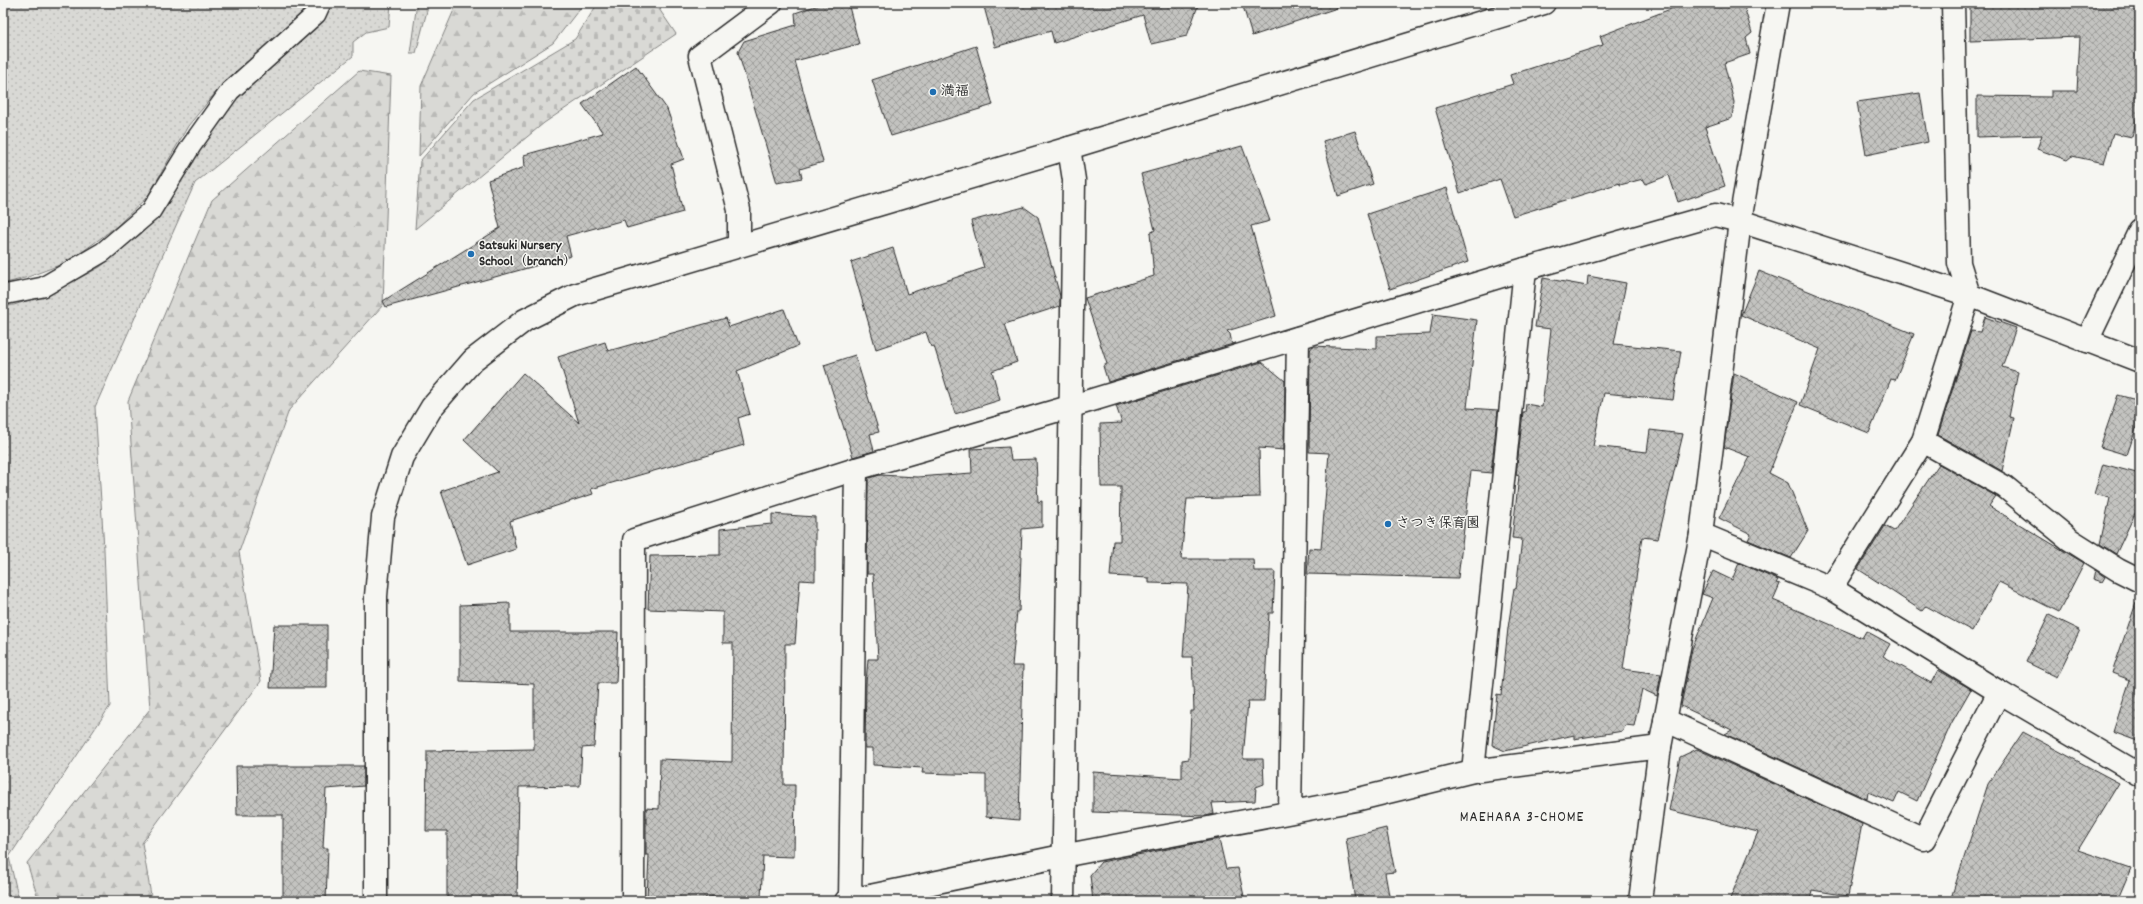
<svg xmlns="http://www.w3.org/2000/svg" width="2143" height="904" viewBox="0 0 2143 904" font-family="Dekko,'Klee One',sans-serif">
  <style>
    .grass { fill: url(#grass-dots); stroke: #828280 }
    .forest { fill: url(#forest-firs); stroke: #828280 }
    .cemetery { fill: url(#cemetery-stones); stroke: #828280 }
    .building { fill: url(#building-cross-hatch); stroke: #2b2b2b }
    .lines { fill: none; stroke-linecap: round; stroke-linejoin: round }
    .service-casing { stroke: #2b2b2b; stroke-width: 22 }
    .minor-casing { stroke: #2b2b2b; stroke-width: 25 }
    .tertiary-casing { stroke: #2b2b2b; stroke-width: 25 }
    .service { stroke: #f6f6f2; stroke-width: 19 }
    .minor { stroke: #f6f6f2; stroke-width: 22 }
    .tertiary { stroke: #f6f6f2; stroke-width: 22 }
    .poi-dot { fill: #1f6fb2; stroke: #f6f6f2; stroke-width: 1.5 }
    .labels { text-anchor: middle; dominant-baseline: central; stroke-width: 3; stroke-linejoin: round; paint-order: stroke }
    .poi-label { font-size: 14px; font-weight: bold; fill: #2b2b2b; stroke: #f6f6f2; text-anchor: start }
    .neighbourhood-label { font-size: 15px; letter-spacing: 1px; fill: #2b2b2b; stroke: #f6f6f2 }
  </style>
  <defs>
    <pattern id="grass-dots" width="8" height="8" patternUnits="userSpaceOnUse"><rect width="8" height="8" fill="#d9d9d5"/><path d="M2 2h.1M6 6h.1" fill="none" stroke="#babab7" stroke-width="1.8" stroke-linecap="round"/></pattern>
    <pattern id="forest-firs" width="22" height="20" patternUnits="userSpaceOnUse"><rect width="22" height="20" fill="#d9d9d5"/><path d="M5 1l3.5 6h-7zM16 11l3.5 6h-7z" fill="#babab7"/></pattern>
    <pattern id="cemetery-stones" width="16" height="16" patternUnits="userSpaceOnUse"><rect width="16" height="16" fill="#d9d9d5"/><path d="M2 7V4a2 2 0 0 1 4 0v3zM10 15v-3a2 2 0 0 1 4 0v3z" fill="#babab7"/></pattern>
    <pattern id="building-cross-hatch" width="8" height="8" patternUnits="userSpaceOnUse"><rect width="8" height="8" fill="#c3c3c0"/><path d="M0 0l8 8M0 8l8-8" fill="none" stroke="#9f9f9c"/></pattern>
  </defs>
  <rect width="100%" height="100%" fill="#f6f6f2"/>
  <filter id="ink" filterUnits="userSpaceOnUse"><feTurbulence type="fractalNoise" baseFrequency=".025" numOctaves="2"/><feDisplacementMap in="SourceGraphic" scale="8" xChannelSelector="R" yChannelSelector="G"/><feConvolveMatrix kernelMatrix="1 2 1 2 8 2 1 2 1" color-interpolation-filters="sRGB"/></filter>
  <g filter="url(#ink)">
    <g class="grass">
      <polygon points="3,3 306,3 300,16 221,86 188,126 148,196 117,226 70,261 28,277 3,284"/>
      <polygon points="330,3 391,3 389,27 366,32 353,42 353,56 195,183 95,407 104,549 110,706 9,857 19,901 3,901 3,306 14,305 53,292 100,267 142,233 167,203 207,139 238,95"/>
      <polygon points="417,3 429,3 416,53 410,53"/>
    </g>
    <g class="forest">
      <polygon points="457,3 584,3 553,43 474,93 419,156 421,86"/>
      <polygon points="359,71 391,76 383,305 289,410 239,552 261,681 142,843 152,901 39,901 27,863 150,709 128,401 212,200"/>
    </g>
    <polygon class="cemetery" points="598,3 655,3 676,34 544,123 415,229 420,161 474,99 575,39"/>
    <g class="building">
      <polygon points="824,3 848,3 859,44 795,61 823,162 800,169 802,178 777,183 738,52 744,41 796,25 795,13"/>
      <polygon points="983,3 1199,3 1187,36 1151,44 1143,15 1054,43 1051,31 995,47"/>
      <polygon points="1242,3 1336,3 1337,8 1252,36"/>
      <polygon points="1711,3 1743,3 1752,33 1746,38 1750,54 1724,63 1734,102 1732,118 1705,127 1725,186 1678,202 1669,175 1646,184 1643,179 1620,185 1620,183 1513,216 1500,179 1460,193 1435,108 1513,84 1510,75 1603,45 1600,36 1681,5 1697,8"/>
      <polygon points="1970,3 2140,3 2140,107 2132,137 2113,133 2104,163 2072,156 2067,160 2037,149 2042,135 1977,137 1977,96 2051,97 2051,91 2077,91 2080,37 1970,41"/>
      <polygon points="976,46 993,105 891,136 872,80"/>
      <polygon points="636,66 667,109 684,159 671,164 683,212 627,228 624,220 566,236 571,256 386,307 383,301 500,228 488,180 525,167 524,155 603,133 582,104"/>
      <polygon points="1920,93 1928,142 1866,155 1857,102"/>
      <polygon points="1355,131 1373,184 1338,196 1323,141"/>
      <polygon points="1242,146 1270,221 1251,226 1276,316 1227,331 1230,334 1232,344 1236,343 1108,382 1103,366 1107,364 1085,298 1154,276 1150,233 1155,230 1141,174"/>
      <polygon points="1447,188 1468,262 1390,289 1367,214"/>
      <polygon points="1024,207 1038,217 1060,296 1060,306 1005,324 1017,362 992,371 1000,400 955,414 934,346 931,347 926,332 876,349 851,262 893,248 907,294 984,268 971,221"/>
      <polygon points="1759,271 1914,334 1895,380 1891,379 1869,433 1800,405 1820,349 1741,315"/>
      <polygon points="1588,276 1626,283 1614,344 1681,351 1673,400 1604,393 1593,446 1647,452 1650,430 1683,434 1658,539 1642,537 1623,669 1661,674 1657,696 1642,689 1634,726 1625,725 1623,731 1574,739 1574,735 1505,751 1492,745 1497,694 1501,695 1508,628 1514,588 1516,589 1522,539 1512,538 1519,476 1516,475 1523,412 1525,412 1526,404 1542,407 1551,329 1535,327 1543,278 1587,286"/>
      <polygon points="784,309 798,346 737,371 750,414 738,418 744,445 591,489 593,494 510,521 516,549 467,565 441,491 498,472 464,440 523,373 579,423 558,357 605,342 608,351 726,318 729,327"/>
      <polygon points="1433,314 1477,320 1467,408 1498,410 1491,473 1471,471 1458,578 1307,574 1309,548 1321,549 1329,453 1309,452 1310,350 1313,346 1377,349 1377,336 1430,334"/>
      <polygon points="1985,317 2016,328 2002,367 2018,372 2009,417 2014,418 2002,471 1938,435 1971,331 1980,332"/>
      <polygon points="855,355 879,432 870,434 874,451 853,457 824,365"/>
      <polygon points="1262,362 1285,381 1284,450 1259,448 1260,497 1187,499 1181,559 1253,559 1254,571 1275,571 1273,613 1269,613 1264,701 1248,701 1243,759 1263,759 1264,784 1256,787 1255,801 1212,803 1214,814 1206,816 1093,812 1093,772 1182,778 1182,760 1189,759 1191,711 1194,711 1192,657 1183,657 1188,584 1149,583 1149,578 1110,576 1113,541 1120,541 1121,487 1101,487 1100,424 1122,423 1116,406"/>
      <polygon points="1734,373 1798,402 1769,473 1788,483 1808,531 1791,558 1748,540 1751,534 1719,518 1750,457 1724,447"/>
      <polygon points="2118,395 2140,401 2140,417 2127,455 2100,447"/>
      <polygon points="1009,447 1011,460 1036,459 1038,502 1042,501 1042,527 1022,529 1019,611 1017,611 1012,666 1023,666 1019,820 986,817 986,775 922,773 923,768 873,765 873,748 865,748 866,683 868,659 878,659 873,574 867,574 868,478 880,475 917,477 972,473 971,449"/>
      <polygon points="1939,464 1996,496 1989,506 2084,563 2059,612 1999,582 1972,631 1926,606 1922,611 1858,569 1885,526 1894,531"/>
      <polygon points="2103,464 2140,474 2140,503 2116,554 2100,544 2110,498 2094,494"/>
      <polygon points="772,514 815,517 815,581 800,580 795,644 785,644 784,785 795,785 794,857 763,856 761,898 706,897 705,901 647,898 649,855 646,855 646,808 659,809 660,759 732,762 733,643 723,643 723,612 648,609 650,556 720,555 720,529 772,524"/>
      <polygon points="1739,563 1778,580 1776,583 1780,584 1773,600 1862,638 1866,631 1890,644 1883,656 1931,683 1938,670 1971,689 1951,724 1917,801 1899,792 1894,803 1868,792 1867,799 1725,734 1732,730 1681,706 1692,649 1713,598 1702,594 1713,571 1732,580"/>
      <polygon points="2095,570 2105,577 2102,582 2093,579"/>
      <polygon points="510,603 510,632 618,632 616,683 598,683 594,747 582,748 580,786 519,787 517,901 447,901 447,831 426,831 427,751 534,749 534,684 460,681 460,605"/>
      <polygon points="2136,603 2140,603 2140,742 2113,732 2130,680 2112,673"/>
      <polygon points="2049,615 2080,630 2057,677 2026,662"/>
      <polygon points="274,625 327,625 327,688 270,688"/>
      <polygon points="2023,732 2119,783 2078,850 2131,868 2117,901 1950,901 1988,784"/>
      <polygon points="1697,749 1862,824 1848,896 1812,890 1810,901 1729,901 1758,832 1669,810 1680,757"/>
      <polygon points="236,766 364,766 364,786 326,789 323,848 328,848 326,901 283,901 283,815 237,815"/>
      <polygon points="1386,828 1395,872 1385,873 1390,901 1355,901 1346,838"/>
      <polygon points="1219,839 1226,869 1238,868 1245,901 1093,901 1090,875 1101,862"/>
    </g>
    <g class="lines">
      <defs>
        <polyline id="service" points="3,295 43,287 103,252 151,211 191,146 230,91 316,14 321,3"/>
        <g id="minor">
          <polyline points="739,245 739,210 700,56 771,3"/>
          <polyline points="2087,341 2140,230"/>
          <polyline points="1923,441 2005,487 2069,539 2118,570 2140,581"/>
          <polyline points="1701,534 1831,588 1999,692 2140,775"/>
          <polyline points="1831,588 1923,441 1969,295 1959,263 1953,3"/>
          <polyline points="1665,720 1924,839 1999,692"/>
          <polyline points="1473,771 1525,269"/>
          <polyline points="1290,812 1298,338"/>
          <polyline points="850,900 856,469"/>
          <polyline points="633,901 634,540 856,469 1069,407 1525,269 1715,215 1740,221 1969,295 2140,361"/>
          <polyline points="846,901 1062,856 1355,800 1473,771 1660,747"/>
          <polyline points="1063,901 1074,180 1069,148"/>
          <polyline points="1640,901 1660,747 1701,534 1740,221 1778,3"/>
        </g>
        <polyline id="tertiary" points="376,901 376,596 383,517 402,457 432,407 473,360 525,320 575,295 1069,148 1544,3"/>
      </defs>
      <use href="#service" class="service-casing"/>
      <use href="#minor" class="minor-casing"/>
      <use href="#tertiary" class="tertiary-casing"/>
      <use href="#service" class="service"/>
      <use href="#minor" class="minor"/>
      <use href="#tertiary" class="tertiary"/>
    </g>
  </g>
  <g class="poi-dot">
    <circle cx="933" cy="92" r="4"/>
    <circle cx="471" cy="254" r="4"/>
    <circle cx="1388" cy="524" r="4"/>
  </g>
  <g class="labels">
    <g class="poi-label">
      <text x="941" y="92">満福</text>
      <text x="479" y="246">Satsuki Nursery<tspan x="479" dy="16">School（branch）</tspan></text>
      <text x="1396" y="524">さつき保育園</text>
    </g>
    <g class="neighbourhood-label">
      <text x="1522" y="818">MAEHARA 3-CHOME</text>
    </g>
  </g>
  <rect width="2143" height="904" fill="none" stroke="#f6f6f2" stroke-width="16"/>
  <rect x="8" y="8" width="2127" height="888" fill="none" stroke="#2b2b2b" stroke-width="1.5" filter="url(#ink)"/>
</svg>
